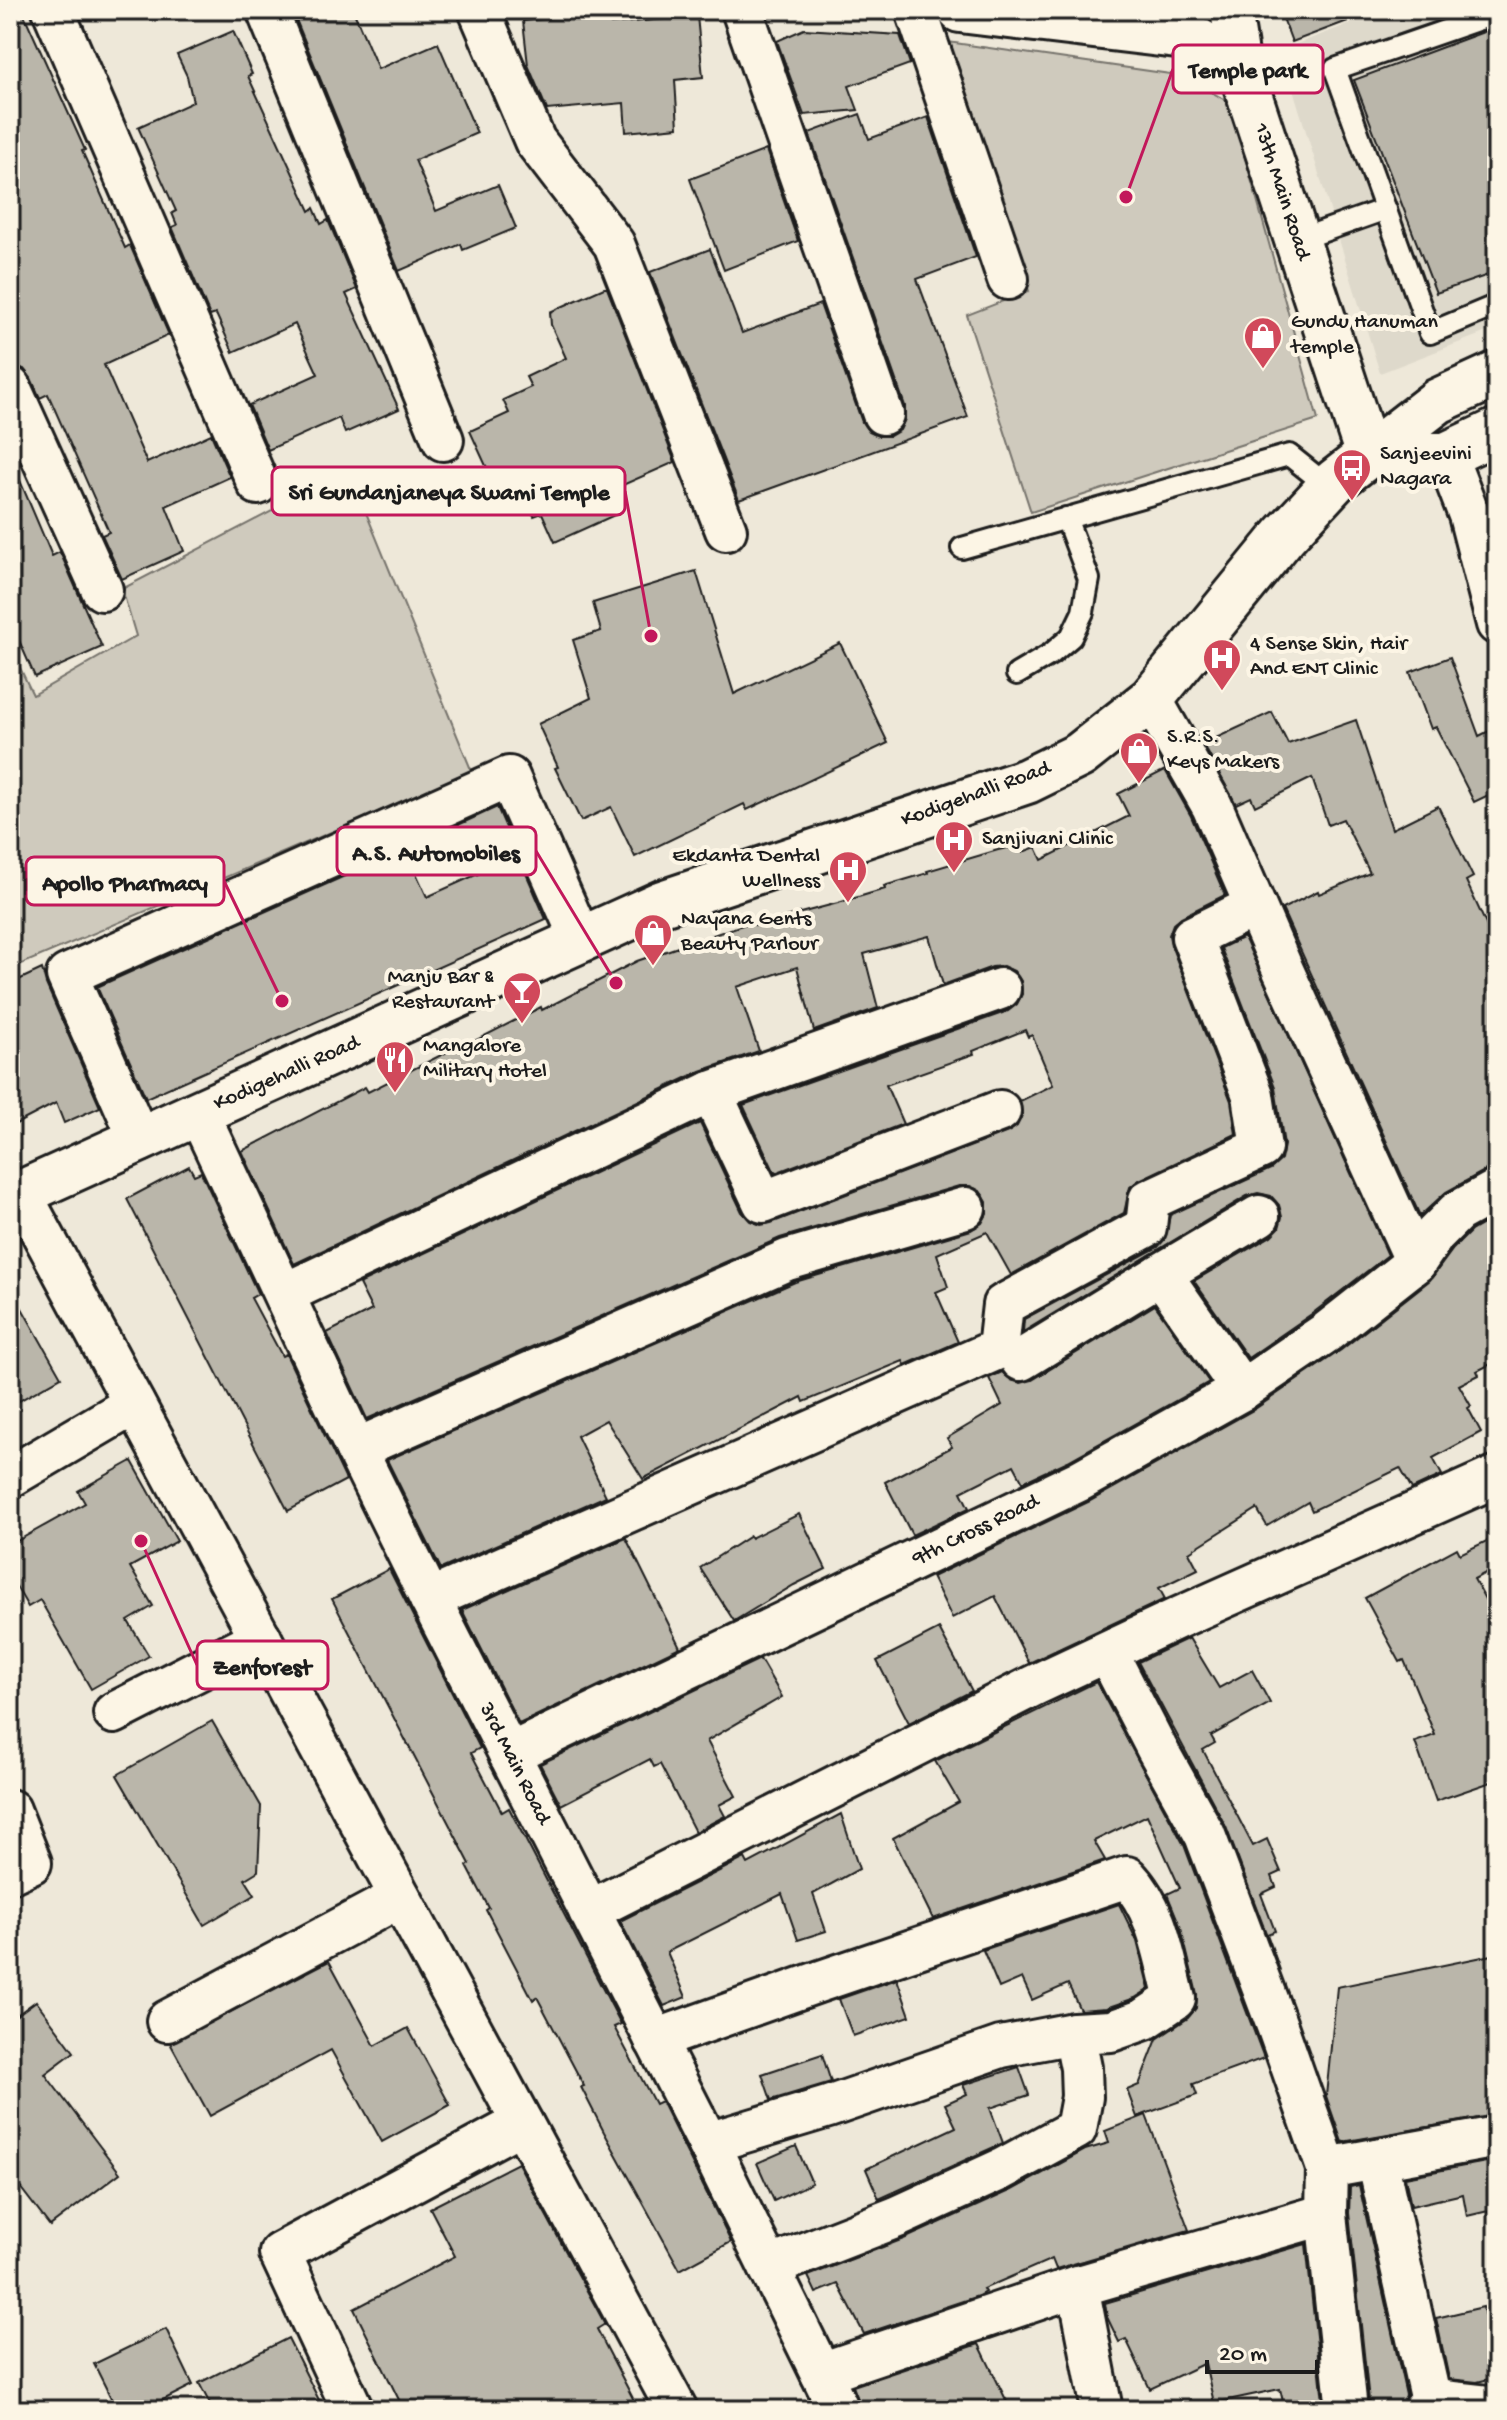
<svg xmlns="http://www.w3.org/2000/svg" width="1507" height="2420" viewBox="0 0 1507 2420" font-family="'Gochi Hand',sans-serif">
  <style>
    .built { fill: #ded9cb }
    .green { fill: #cfcabd; stroke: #76736c; stroke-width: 2 }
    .building { fill: #bab6aa; stroke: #1c1c1c; stroke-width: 2 }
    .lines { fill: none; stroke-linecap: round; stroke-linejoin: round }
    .service-casing { stroke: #1c1c1c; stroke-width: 26 }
    .minor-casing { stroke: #1c1c1c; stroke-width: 46 }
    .tertiary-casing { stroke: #1c1c1c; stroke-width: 50 }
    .secondary-casing { stroke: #1c1c1c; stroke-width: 50 }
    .service { stroke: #fcf5e5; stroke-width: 20 }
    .minor { stroke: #fcf5e5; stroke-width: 40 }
    .tertiary { stroke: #fcf5e5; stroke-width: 44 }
    .secondary { stroke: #fcf5e5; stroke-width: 44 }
    .labels { text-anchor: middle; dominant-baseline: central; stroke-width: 8; stroke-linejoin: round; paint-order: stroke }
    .street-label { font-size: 22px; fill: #1c1c1c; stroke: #fcf5e5 }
    .poi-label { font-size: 22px; fill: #1c1c1c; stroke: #fcf5e5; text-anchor: start }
    .leader { fill: none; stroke: #c2185b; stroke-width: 3 }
    .callout-dot { fill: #c2185b; stroke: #fcf5e5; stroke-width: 3 }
    .callout { fill: #fcf5e5; stroke: #c2185b; stroke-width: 3 }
    .callout-label { font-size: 24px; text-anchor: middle; font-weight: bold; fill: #1c1c1c }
  </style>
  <rect width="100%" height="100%" fill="#eee8d9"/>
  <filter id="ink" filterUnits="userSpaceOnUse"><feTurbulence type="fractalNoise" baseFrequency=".0125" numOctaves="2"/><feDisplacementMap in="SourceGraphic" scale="16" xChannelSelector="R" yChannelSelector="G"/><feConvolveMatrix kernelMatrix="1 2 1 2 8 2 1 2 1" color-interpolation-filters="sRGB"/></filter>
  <g filter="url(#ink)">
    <polygon class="built" points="1386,10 1497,10 1497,328 1380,373 1281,50"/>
    <g class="green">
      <polygon points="941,41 1184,76 1230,103 1318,420 1031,512 967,315 1029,291"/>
      <polygon points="349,471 472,772 10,969 10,647 33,695 136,636 122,589"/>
    </g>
    <g class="building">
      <polygon points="10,10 22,10 85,150 82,151 125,248 130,245 169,335 104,365 147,463 211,434 230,477 166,506 184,551 122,579 102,535 109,532 48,394 40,398 31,378 24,369 10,364"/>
      <polygon points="292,10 353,10 378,69 438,43 477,133 415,160 436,211 498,185 516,228 463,250 461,244 399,271"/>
      <polygon points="1280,10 1369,10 1369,13 1292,42"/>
      <polygon points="610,12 611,24 697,16 703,77 675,80 678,127 626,132 624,103 547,110 528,65 523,21"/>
      <polygon points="1497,27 1497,272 1436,293 1354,80"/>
      <polygon points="804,29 900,35 910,64 849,86 858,110 804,115 777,41"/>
      <polygon points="233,31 252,74 248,76 310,211 314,208 321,224 328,220 357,289 346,294 399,409 345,433 339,418 268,450 249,405 318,374 295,324 233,352 216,314 210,316 172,227 177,225 172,213 176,211 138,127 193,102 187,76 177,55"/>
      <polygon points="860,114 869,139 928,117 976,257 917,279 968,417 739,500 650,272 710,249 742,333 820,304 862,422 869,432 878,436 890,436 900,430 905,419 905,406 809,133"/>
      <polygon points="766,150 798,241 724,270 690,179"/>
      <polygon points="604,288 607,288 675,462 609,491 619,513 555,542 542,513 534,516 518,480 497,490 470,431 509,413 503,400 531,387 526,377 566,358 551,325 550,312"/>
      <polygon points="10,457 52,556 60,552 102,647 35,677 10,620"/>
      <polygon points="696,571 734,694 840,643 888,743 747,810 744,804 635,857 611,807 581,821 555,768 558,767 538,724 591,698 573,640 601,631 593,603"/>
      <polygon points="1450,657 1479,736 1497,727 1497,791 1474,802 1436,727 1431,729 1410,672"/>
      <polygon points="1272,712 1288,744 1356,720 1392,829 1438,806 1473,877 1466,881 1490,933 1497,930 1497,1167 1486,1170 1446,1192 1420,1216 1282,909 1318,891 1319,894 1370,873 1343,819 1328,825 1312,778 1255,806 1251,797 1236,804 1203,744"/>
      <polygon points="1165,770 1191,816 1225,895 1181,917 1173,924 1169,935 1171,945 1231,1101 1236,1134 1139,1180 1130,1187 1124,1213 1011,1275 987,1232 937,1254 948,1287 936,1292 958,1342 905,1365 903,1361 804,1402 802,1397 643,1479 606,1420 577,1436 606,1496 441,1569 387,1460 795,1282 971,1230 982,1223 987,1214 987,1202 980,1191 970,1186 959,1186 780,1238 367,1419 327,1333 372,1310 359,1284 700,1123 742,1212 750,1221 761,1225 771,1223 1008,1132 1017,1126 1022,1115 1020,1101 1053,1085 1032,1035 1028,1037 1025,1030 973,1051 974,1054 886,1085 903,1124 775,1173 743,1105 1008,1011 1017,1004 1022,994 1021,981 1014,971 1003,966 992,967 943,985 929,936 864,954 878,1008 814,1031 797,967 737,987 759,1051 701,1071 294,1264 242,1151 365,1087 368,1092 455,1048 457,1050 541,1007 542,1010 637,961 754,921 755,925 838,903 885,889 884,886 928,873 927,871 998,850 1021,845 1023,852 1036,847 1042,860 1129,816 1118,794"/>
      <polygon points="497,807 546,919 146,1098 97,987 405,849 427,897 478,874 456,826"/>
      <polygon points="1244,937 1388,1255 1313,1313 1248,1358 1194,1281 1271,1236 1279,1228 1282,1217 1279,1205 1271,1196 1258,1193 1247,1196 1023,1332 1024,1319 1158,1247 1165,1239 1170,1215 1271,1169 1281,1160 1284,1145 1275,1087 1221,948"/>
      <polygon points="42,969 46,984 100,1107 64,1123 56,1103 10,1127 10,984"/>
      <polygon points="189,1166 194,1175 201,1172 258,1294 251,1298 282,1356 286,1354 346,1480 288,1511 127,1199"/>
      <polygon points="1497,1216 1497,1361 1477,1371 1479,1375 1459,1385 1471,1406 1468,1408 1481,1432 1433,1458 1442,1475 1412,1489 1400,1468 1312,1511 1308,1502 1267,1526 1257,1509 1189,1552 1198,1569 1159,1588 1165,1599 1029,1663 995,1596 952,1618 932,1577 1090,1501 1255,1409 1341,1350 1430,1280 1453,1249 1471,1231"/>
      <polygon points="10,1287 61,1377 10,1406"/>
      <polygon points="1155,1305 1209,1382 1068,1461 1023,1482 1014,1465 961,1492 969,1508 912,1535 885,1482 952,1447 947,1438 1002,1405 989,1378 1002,1372 1011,1380 1021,1383 1032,1380"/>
      <polygon points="132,1461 177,1541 130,1567 153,1606 128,1621 149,1656 91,1689 40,1600 28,1607 10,1576 10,1545 85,1503 78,1491"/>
      <polygon points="799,1514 826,1569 794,1585 734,1621 700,1568 750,1536 751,1538"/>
      <polygon points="1497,1536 1497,1567 1474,1579 1497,1621 1497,1780 1436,1801 1415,1742 1435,1735 1404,1660 1400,1662 1365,1598 1457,1548 1460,1554"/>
      <polygon points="626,1538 680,1647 519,1724 462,1610"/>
      <polygon points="389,1569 480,1748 471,1753 502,1812 509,1808 621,2024 614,2027 655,2104 661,2101 731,2242 680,2270 604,2132 581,2087 584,2086 537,1997 533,2000 486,1910 489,1908 467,1866 470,1864 332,1599"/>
      <polygon points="939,1629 972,1691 909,1723 877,1661"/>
      <polygon points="1189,1638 1219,1688 1252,1670 1270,1703 1211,1736 1215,1743 1203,1750 1253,1846 1267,1839 1281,1872 1272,1876 1276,1887 1261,1894 1275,1931 1267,1934 1280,1970 1226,1827 1138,1662"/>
      <polygon points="760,1659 782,1697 707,1741 736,1796 719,1805 725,1816 695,1832 660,1764 654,1767 650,1759 561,1805 540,1764"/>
      <polygon points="1096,1682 1184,1845 1264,2058 1193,2084 1197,2095 1137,2117 1127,2090 1139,2085 1157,2039 1188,2018 1196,2008 1197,1994 1181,1928 1167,1894 1180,1888 1147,1815 1094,1841 1105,1860 933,1919 893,1838 959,1802 935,1761"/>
      <polygon points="212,1721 261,1806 258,1871 245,1879 255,1895 204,1925 117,1775"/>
      <polygon points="841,1814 859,1869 813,1894 826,1931 798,1940 782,1894 667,1952 686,1997 664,2006 620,1921 745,1858 748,1864"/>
      <polygon points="1119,1904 1137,1941 1149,1989 1135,1998 1106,2008 1080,2010 1068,1984 1032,2000 1022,1978 999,1988 983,1950"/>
      <polygon points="1497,1954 1497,2115 1342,2142 1326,2096 1337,1987"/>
      <polygon points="329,1961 375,2046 408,2028 450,2105 382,2142 331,2050 210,2116 170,2043"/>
      <polygon points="897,1979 910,2016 853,2036 839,1999"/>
      <polygon points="36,2001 74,2052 45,2074 120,2173 50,2226 10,2174 10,2020"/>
      <polygon points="822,2054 831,2082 771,2100 762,2074"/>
      <polygon points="1019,2067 1029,2095 990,2108 1003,2143 879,2199 866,2169 956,2127 945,2104 967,2094 963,2085"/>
      <polygon points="1146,2115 1189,2230 1056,2269 1052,2259 983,2289 985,2292 978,2296 864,2334 838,2284 816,2293 808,2276 906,2238 1012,2190 1085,2150 1109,2143 1105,2131"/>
      <polygon points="796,2146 812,2183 774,2201 757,2163"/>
      <polygon points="1497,2160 1497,2209 1467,2216 1463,2194 1411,2206 1405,2177"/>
      <polygon points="518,2163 605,2324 597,2329 639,2410 404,2410 354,2309 455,2256 430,2208"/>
      <polygon points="1359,2185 1406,2395 1400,2410 1370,2410 1349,2213 1350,2187"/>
      <polygon points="1306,2244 1324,2410 1285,2410 1280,2389 1214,2403 1205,2363 1150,2389 1126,2339 1119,2342 1107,2317 1105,2303"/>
      <polygon points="1483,2307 1497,2377 1477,2382 1449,2379 1436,2318"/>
      <polygon points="166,2329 193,2385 143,2410 117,2410 94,2364"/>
      <polygon points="288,2338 324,2410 213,2410 199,2383"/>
      <polygon points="979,2344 1011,2410 862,2410 853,2386"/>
    </g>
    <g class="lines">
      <defs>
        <g id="service">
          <polyline points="1497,13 1335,69 1430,333 1497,305"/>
          <polyline points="1298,240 1386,209"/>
          <polyline points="962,548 1289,455 1329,487"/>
          <polyline points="1017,674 1051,654 1071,637 1083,612 1089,579 1066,518"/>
        </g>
        <g id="minor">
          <polyline points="53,10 258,484"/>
          <polyline points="267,10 443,440"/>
          <polyline points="479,10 535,141 614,244 726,530"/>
          <polyline points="742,10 883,414"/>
          <polyline points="916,10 1008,279"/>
          <polyline points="1231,10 1240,67"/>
          <polyline points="10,387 102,590"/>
          <polyline points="1446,455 1469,515 1497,624"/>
          <polyline points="1151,699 1212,806 1283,970 1416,1262"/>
          <polyline points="711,1092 763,1202 1000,1111"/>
          <polyline points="199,1114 356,1449 430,1599 708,2143 839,2410"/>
          <polyline points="140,1141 67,975 509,777 581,940"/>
          <polyline points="21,1194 677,2410"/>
          <polyline points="1161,1274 1259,1216"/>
          <polyline points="284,1294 711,1092 1000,989"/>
          <polyline points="1021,1360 1161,1274 1242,1390"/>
          <polyline points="356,1449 787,1260 965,1208"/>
          <polyline points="10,1477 134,1404"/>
          <polyline points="430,1599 998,1349 1003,1305 1146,1227 1149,1200 1261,1148 1253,1095 1192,937 1255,906"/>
          <polyline points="1107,1652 1157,1749 1205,1835 1277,2026 1327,2168"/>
          <polyline points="114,1713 261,1638"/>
          <polyline points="509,1754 1079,1481 1242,1390 1327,1332 1416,1262 1435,1234 1457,1212 1497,1190"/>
          <polyline points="10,1810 31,1863 10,1873"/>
          <polyline points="589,1911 1035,1685 1178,1618 1497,1476"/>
          <polyline points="167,2021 400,1897"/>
          <path d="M655 2040 818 1982 1127 1877C1158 1909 1164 1957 1175 1999L1145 2019 1111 2031 1074 2033 1001 2047 828 2107 708 2143"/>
          <polyline points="1377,2159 1432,2406"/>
          <polyline points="769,2267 897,2217 1002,2169 1076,2129 1082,2097 1081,2068 1074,2033"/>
          <polyline points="1078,2286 1102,2410"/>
          <polyline points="821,2373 1069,2289 1326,2214"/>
          <polyline points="353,2410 280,2253 522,2123"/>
          <polyline points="1347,2410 1326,2214 1327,2168 1497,2137"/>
          <polyline points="1423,2410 1443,2401 1497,2407"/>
        </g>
        <polyline id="tertiary" points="960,10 1194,38 1240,67 1368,455"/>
        <g id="secondary">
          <polyline points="1368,455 1446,455 1497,431"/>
          <polyline points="10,1198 662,903 1027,781 1080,755 1151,699 1284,536 1335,481 1438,401 1497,374"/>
        </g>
      </defs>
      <use href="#service" class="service-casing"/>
      <use href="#minor" class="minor-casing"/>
      <use href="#tertiary" class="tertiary-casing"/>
      <use href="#secondary" class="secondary-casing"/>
      <use href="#service" class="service"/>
      <use href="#minor" class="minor"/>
      <use href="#tertiary" class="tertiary"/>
      <use href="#secondary" class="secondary"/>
    </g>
  </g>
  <defs>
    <symbol id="shop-pin" viewBox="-11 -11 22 30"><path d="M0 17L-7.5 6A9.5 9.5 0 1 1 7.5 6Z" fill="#d1495b" stroke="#fcf5e5"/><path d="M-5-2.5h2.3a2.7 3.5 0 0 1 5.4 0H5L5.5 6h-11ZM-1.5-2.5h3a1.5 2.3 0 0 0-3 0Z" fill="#fff"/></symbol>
    <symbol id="bus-pin" viewBox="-11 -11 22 30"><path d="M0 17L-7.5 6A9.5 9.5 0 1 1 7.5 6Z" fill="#d1495b" stroke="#fcf5e5"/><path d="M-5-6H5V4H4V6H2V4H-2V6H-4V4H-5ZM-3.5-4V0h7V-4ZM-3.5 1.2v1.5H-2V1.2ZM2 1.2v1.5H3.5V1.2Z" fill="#fff"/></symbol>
    <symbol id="hospital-pin" viewBox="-11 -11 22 30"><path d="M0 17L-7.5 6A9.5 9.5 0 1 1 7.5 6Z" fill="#d1495b" stroke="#fcf5e5"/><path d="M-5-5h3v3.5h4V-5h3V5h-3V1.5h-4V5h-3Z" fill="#fff"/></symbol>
    <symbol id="bar-pin" viewBox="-11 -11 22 30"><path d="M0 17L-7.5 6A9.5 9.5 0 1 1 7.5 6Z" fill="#d1495b" stroke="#fcf5e5"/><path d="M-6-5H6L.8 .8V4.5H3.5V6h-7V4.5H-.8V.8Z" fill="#fff"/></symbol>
    <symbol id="restaurant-pin" viewBox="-11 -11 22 30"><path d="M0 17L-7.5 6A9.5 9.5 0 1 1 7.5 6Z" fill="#d1495b" stroke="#fcf5e5"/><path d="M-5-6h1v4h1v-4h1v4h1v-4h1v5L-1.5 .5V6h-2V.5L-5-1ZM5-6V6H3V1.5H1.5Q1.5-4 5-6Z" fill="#fff"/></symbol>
  </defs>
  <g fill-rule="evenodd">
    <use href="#shop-pin" x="1241" y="314" width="44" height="60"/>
    <use href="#bus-pin" x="1330" y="446" width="44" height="60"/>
    <use href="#hospital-pin" x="1200" y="636" width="44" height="60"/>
    <use href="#shop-pin" x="1117" y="729" width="44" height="60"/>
    <use href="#hospital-pin" x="932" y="818" width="44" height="60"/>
    <use href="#hospital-pin" x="826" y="848" width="44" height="60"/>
    <use href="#shop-pin" x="631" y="911" width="44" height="60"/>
    <use href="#bar-pin" x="500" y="969" width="44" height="60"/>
    <use href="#restaurant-pin" x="373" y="1038" width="44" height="60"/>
  </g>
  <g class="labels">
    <g class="street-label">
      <text transform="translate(1281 192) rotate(72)">13th Main Road</text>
      <text transform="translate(976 795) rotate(-20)">Kodigehalli Road</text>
      <text transform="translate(287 1074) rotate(-24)">Kodigehalli Road</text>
      <text transform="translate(976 1531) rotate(-26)">9th Cross Road</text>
      <text transform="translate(514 1764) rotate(63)">3rd Main Road</text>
    </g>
    <g class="poi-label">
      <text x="1291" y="323">Gundu Hanuman<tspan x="1291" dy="25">temple</tspan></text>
      <text x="1380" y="455">Sanjeevini<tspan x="1380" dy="25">Nagara</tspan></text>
      <text x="1250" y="645">4 Sense Skin, Hair<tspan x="1250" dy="25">And ENT Clinic</tspan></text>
      <text x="1167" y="738">S.R.S.<tspan x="1167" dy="25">Keys Makers</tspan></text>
      <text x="982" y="840">Sanjivani Clinic</text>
      <text x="820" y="857" text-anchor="end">Ekdanta Dental<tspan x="820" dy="25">Wellness</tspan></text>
      <text x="681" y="920">Nayana Gents<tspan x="681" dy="25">Beauty Parlour</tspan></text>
      <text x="494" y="978" text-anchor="end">Manju Bar &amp;<tspan x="494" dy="25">Restaurant</tspan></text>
      <text x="423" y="1047">Mangalore<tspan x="423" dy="25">Military Hotel</tspan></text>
    </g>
  </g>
  <path class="leader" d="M1126 197L1173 69M651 636L625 491M616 983L536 851M282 1001L224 881M141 1541L197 1665"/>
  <g class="callout-dot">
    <circle cx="1126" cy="197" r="8"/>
    <circle cx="651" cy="636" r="8"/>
    <circle cx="616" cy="983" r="8"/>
    <circle cx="282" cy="1001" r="8"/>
    <circle cx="141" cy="1541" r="8"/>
  </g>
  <g class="callout">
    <rect x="1173" y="45" width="150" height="48" rx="8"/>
    <rect x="272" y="467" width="353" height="48" rx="8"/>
    <rect x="337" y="827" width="199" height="48" rx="8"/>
    <rect x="26" y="857" width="198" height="48" rx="8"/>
    <rect x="197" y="1641" width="131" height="48" rx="8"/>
  </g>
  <g class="callout-label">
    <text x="1248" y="77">Temple park</text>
    <text x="449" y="499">Sri Gundanjaneya Swami Temple</text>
    <text x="436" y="860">A.S. Automobiles</text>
    <text x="125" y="890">Apollo Pharmacy</text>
    <text x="262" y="1674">Zenforest</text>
  </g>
  <rect width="1507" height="2420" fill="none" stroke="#fcf5e5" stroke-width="40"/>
  <rect x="20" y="20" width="1467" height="2380" fill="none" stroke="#1c1c1c" stroke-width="3" filter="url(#ink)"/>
  <path d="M1207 2360v12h110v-12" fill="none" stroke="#1c1c1c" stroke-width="4"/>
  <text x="1219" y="2360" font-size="24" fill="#1c1c1c" stroke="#fcf5e5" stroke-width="6" paint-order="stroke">20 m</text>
</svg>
